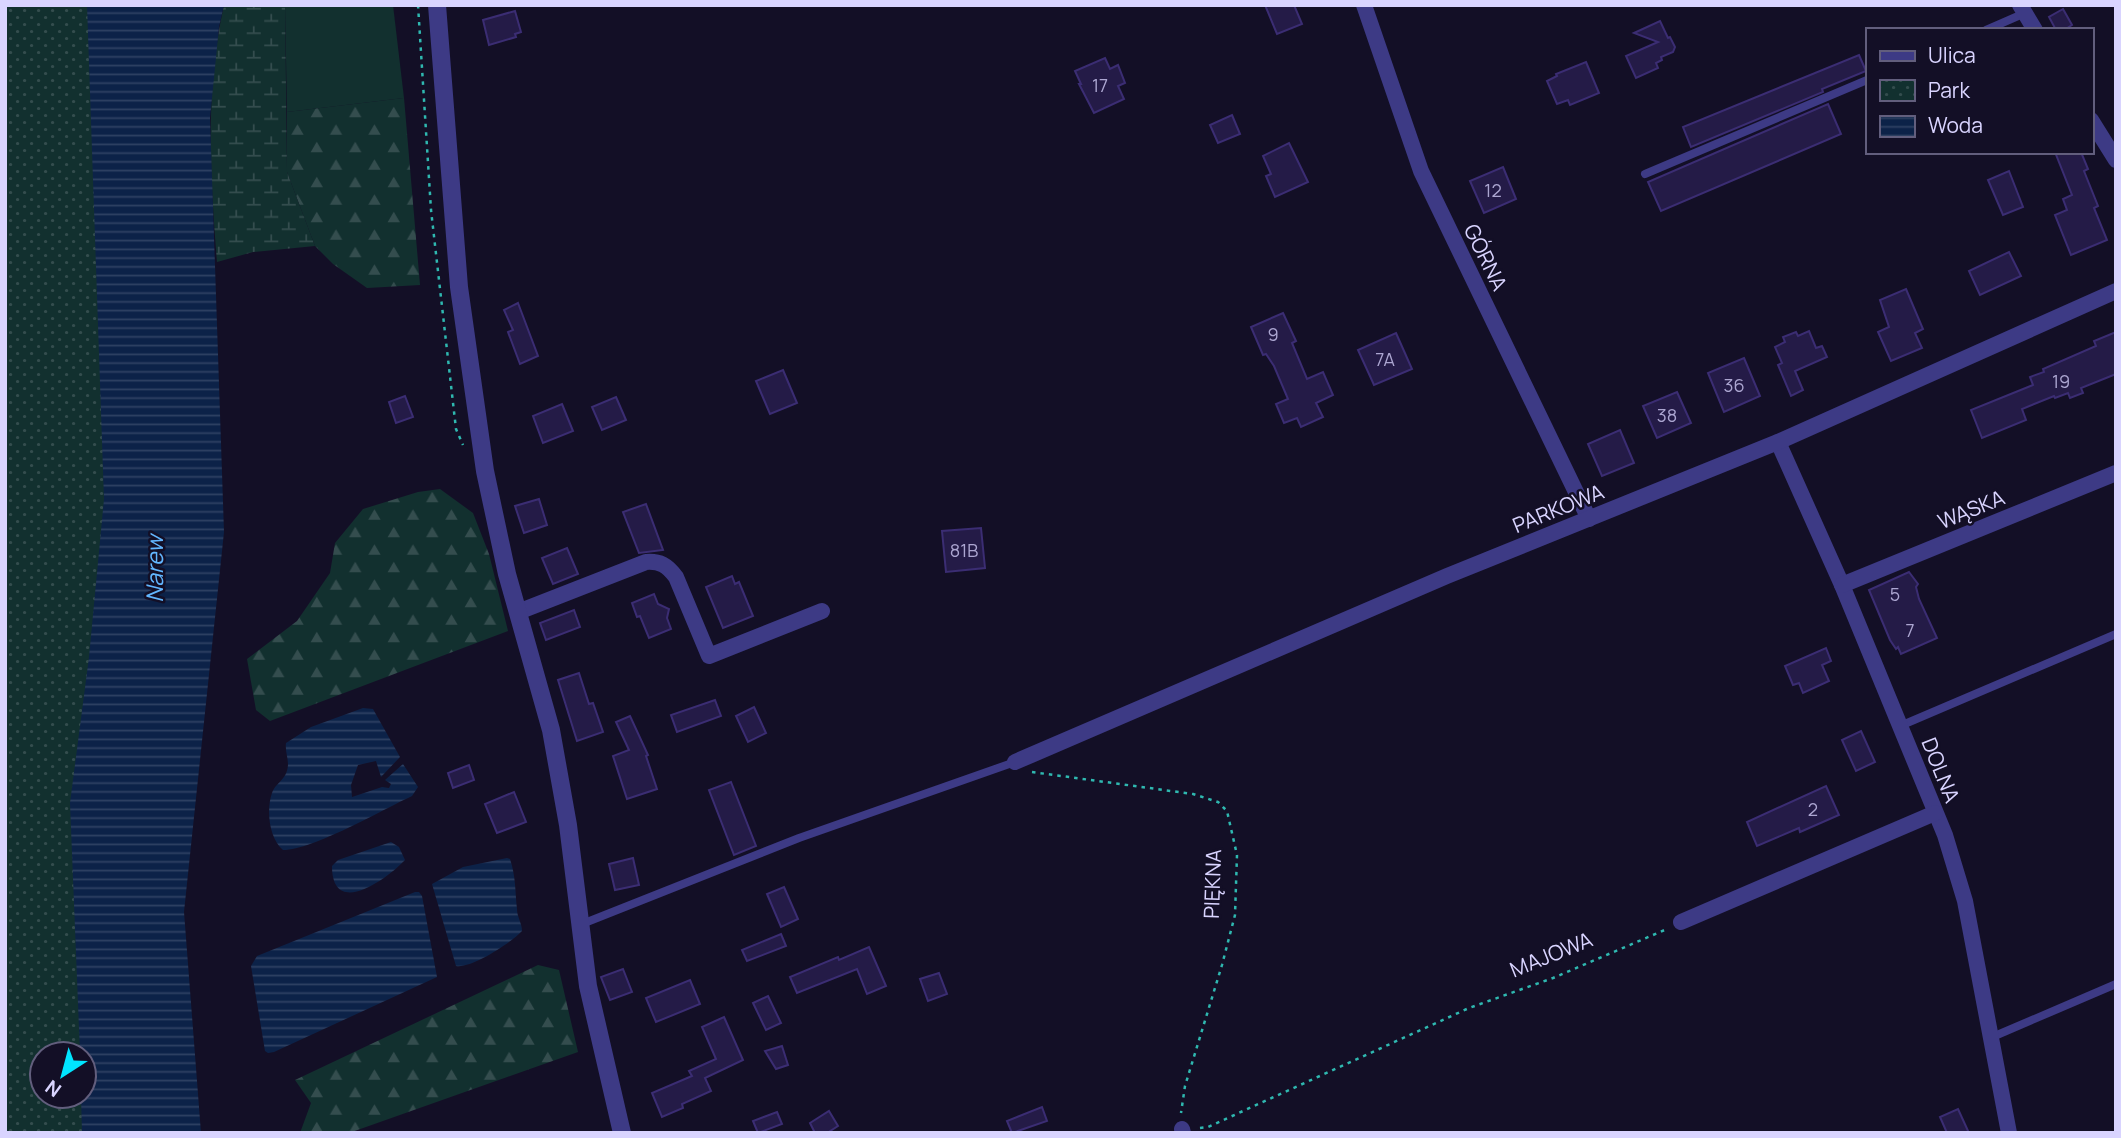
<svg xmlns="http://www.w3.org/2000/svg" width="2121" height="1138" viewBox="0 0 2121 1138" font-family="Manrope,sans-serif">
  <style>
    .grass { fill: #12302f }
    .forest { fill: url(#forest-firs) }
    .wetland { fill: url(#wetland-marsh) }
    .park { fill: url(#park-dots); fill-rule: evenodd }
    .water { fill: url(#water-rules) }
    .building { fill: #241b47; stroke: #3b2d73; stroke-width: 2 }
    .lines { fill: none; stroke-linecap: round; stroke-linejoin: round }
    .path { stroke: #2fb8b0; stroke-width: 2.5; stroke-dasharray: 3.5 5; stroke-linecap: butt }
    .service { stroke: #3d3a85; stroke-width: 8 }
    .minor { stroke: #3d3a85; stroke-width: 16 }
    .tertiary { stroke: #3d3a85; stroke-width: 18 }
    .labels { text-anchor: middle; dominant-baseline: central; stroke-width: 5; stroke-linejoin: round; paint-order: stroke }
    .number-label { font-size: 18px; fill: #aca6d1 }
    .street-label { font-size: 21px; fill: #d9d4ff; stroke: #130f26 }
    .water-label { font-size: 23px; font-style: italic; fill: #62b6ff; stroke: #130f26 }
  </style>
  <defs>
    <pattern id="forest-firs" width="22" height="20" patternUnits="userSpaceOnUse" patternTransform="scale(1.75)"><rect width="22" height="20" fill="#12302f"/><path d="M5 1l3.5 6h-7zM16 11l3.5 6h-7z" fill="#344d4e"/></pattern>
    <pattern id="wetland-marsh" width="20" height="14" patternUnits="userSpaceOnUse" patternTransform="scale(1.75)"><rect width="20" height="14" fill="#12302f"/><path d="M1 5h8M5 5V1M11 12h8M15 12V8" fill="none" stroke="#344d4e"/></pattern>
    <pattern id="park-dots" width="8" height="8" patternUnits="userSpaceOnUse" patternTransform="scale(1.75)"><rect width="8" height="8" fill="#12302f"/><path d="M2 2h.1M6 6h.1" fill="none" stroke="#344d4e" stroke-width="1.8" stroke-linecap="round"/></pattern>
    <pattern id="water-rules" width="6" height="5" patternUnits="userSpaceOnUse" patternTransform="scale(1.75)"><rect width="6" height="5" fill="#0c2248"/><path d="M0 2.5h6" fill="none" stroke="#2f4163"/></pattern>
  </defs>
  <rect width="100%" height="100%" fill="#130f26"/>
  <polygon class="grass" points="285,5 393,5 404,98 287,112"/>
  <g class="forest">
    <polygon points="404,98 420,285 367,288 333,264 315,246 287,172 287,112"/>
    <polygon points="440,489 473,513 489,554 508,631 270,721 256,710 247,659 297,621 330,573 335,543 363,509 418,492"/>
    <polygon points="538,965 559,970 578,1052 349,1133 300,1133 311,1103 295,1080"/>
  </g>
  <path class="wetland" d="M224 5H285L287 172 315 246 253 252 217 262C210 177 205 89 224 5Z"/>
  <path class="park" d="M5 5H184L105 794 194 1133H5ZM42 1054H84V1096H42Z"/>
  <g class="water">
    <polygon points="87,5 224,5 219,27 210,118 224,532 184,912 201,1133 82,1133 81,1096 84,1096 84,1054 80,1054 70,803 89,657 104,499"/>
    <path d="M363 708 373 709 400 757 381 777 376 761 358 765 351 785 352 797 382 787 389 788 391 784 385 780 403 764 418 787 412 796C382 810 313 850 283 850 269 838 266 810 272 793 276 782 287 780 288 765 288 757 285 751 286 743L311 727Z"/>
    <path d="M391 842 399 847 405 860C387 879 332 919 332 866L338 860Z"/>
    <path d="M507 858 510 859C516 877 515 891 517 909 517 917 522 923 522 931 511 943 471 969 456 966L432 884 463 867Z"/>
    <polygon points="415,892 419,892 422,896 437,977 274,1052 268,1053 265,1051 251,966 257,956"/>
  </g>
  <g class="building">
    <polygon points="1265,5 1294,5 1302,24 1277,34"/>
    <polygon points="2063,9 2072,25 2064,30 2056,30 2049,17"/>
    <polygon points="515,11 521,32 515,34 516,37 489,45 483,20"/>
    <polygon points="1660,21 1668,38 1670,37 1675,47 1673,52 1661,57 1662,60 1656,63 1658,68 1636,78 1626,56 1658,42 1634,33"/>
    <polygon points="1859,55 1866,71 1822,89 1823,92 1691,147 1683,127"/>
    <polygon points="1105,58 1110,69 1118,65 1125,83 1118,86 1124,99 1094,113 1079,84 1081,84 1075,71"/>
    <polygon points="1586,62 1599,93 1570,105 1568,100 1557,104 1547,81 1557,76 1556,74"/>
    <polygon points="1828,104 1841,134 1661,211 1648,182"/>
    <polygon points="1232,115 1240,134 1218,143 1210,125"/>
    <polygon points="1289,143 1308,182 1275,197 1266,176 1271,174 1263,156"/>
    <polygon points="2055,152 2081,152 2088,169 2084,171 2098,206 2094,208 2107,240 2071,255 2055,215 2067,210 2063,199 2072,195"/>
    <polygon points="1503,167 1516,199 1484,213 1470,181"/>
    <polygon points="2009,171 2023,207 2003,215 1988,180"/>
    <polygon points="2009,252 2021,276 1980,295 1969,271"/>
    <polygon points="1906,289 1923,329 1915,333 1922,348 1891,361 1878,332 1889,327 1880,300"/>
    <polygon points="518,303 538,356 520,364 508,332 513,330 504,310"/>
    <polygon points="1283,313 1296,341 1292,343 1307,379 1323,372 1333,395 1316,403 1323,417 1301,427 1297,418 1284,423 1276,404 1288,399 1274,366 1266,354 1263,355 1251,327"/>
    <polygon points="1809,331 1816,348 1822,346 1827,357 1795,371 1803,390 1791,396 1778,365 1782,363 1775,347 1785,342 1783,337 1796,332 1798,336"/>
    <polygon points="2116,332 2116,374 2081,388 2083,393 2070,398 2068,393 2055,398 2054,396 2022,409 2026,420 1982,438 1971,410 2033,385 2030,377 2044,372 2043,369 2096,346 2094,341"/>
    <polygon points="1396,333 1412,369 1374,385 1358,350"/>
    <polygon points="1744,358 1760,396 1724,412 1708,373"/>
    <polygon points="783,370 797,403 770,414 756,381"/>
    <polygon points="1677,392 1691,423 1657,438 1643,406"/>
    <polygon points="405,396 413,417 396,423 389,402"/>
    <polygon points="616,397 626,420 602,430 592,407"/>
    <polygon points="562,404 573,431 543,443 533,416"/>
    <polygon points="1620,430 1634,463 1602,476 1588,444"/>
    <polygon points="539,499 547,525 524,533 515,506"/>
    <polygon points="646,504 663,550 639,553 623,512"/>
    <polygon points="981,528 985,568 946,572 942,531"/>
    <polygon points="567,548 578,574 553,584 542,558"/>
    <polygon points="1909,572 1918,584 1916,587 1919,599 1937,638 1901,654 1898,647 1896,649 1890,640 1869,590"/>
    <polygon points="732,576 735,584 739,582 753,616 723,628 706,587"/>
    <polygon points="654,594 658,604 669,609 667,618 671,629 649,638 640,616 637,617 632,603"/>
    <polygon points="574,610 580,627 546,640 540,623"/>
    <polygon points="1826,648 1831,661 1822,665 1829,681 1803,693 1799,683 1793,685 1785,666"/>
    <polygon points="579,673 589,704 593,703 603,732 577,741 558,680"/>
    <polygon points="715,700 721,716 677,732 671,715"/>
    <polygon points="754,707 766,733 748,742 736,716"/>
    <polygon points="630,716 648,755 646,756 657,789 627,799 613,756 629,750 616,722"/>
    <polygon points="1861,731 1875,762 1856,771 1842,740"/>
    <polygon points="469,765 474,780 453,788 448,773"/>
    <polygon points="731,782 756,846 734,855 709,790"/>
    <polygon points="1826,786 1839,815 1800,832 1799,828 1757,846 1747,822"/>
    <polygon points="514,792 526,822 497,833 485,804"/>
    <polygon points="633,858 639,885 615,890 609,864"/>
    <polygon points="784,887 798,919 781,927 767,894"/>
    <polygon points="781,934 786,946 747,961 742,950"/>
    <polygon points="869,947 886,986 867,994 857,969 797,993 790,977 838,957 839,960"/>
    <polygon points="623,969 632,992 610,1000 601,977"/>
    <polygon points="939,973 947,994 928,1001 920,979"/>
    <polygon points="690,980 700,1004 656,1022 646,998"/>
    <polygon points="768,996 781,1023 766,1030 753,1003"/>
    <polygon points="724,1017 743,1060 705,1078 711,1091 682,1104 683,1108 662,1117 652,1093 692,1076 689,1071 716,1059 702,1027"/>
    <polygon points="782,1046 788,1065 776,1069 765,1051"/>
    <polygon points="1042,1107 1047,1121 1012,1133 1007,1121"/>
    <polygon points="1958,1109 1969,1133 1947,1133 1940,1117"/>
    <polygon points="829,1111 838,1126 827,1133 815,1133 810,1123"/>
    <polygon points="777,1112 782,1124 758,1133 753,1121"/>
  </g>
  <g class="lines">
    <g class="path">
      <polyline points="418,5 431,210 456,429 463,445"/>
      <polyline points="1032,772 1193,794 1218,802 1227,811 1237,855 1235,915 1222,965 1185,1086 1181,1113"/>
      <polyline points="1200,1128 1208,1127 1469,1008 1553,978 1667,929"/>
    </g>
    <g class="service">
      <polyline points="1986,30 2025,13"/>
      <polyline points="1645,174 1867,80"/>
      <polyline points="1900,726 2116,634"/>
      <polyline points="582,924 799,838 1015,762"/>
      <polyline points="1990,1038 2116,984"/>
    </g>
    <g class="minor">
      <polyline points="1364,5 1421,171 1589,519"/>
      <polyline points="2020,5 2035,30"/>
      <polyline points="2091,120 2116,160"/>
      <polyline points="1778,442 1842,585 1945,835 1965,901 2009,1133"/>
      <polyline points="1842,585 2116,473"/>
      <path d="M518 612 646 562C660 561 667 565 676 577L709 656 822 611"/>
      <polyline points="1015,762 1447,576 1778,442 2116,291"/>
      <polyline points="1681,922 1935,813"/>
      <polyline points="1182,1129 1183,1133"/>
    </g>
    <polyline class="tertiary" points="437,5 459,287 485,471 507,574 551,730 568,825 588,986 622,1133"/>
  </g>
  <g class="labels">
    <g class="number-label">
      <text x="1100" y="85">17</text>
      <text x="1493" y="190">12</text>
      <text x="1273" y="334">9</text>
      <text x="1385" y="359">7A</text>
      <text x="2061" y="381">19</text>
      <text x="1734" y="385">36</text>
      <text x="1667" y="415">38</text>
      <text x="964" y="550">81B</text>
      <text x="1895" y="594">5</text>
      <text x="1910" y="630">7</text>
      <text x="1813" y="809">2</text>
    </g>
    <g class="street-label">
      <text transform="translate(1486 257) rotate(64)">GÓRNA</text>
      <text transform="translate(1558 508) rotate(-22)">PARKOWA</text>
      <text transform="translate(1971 509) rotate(-22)">WĄSKA</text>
      <text transform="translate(1941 770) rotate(68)">DOLNA</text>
      <text transform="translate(1212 884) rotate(-88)">PIĘKNA</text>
      <text transform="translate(1551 954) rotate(-22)">MAJOWA</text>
    </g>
    <g class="water-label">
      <text transform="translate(154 569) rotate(-90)">Narew</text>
    </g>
  </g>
  <rect width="2121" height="1138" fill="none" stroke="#d9d4ff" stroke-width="14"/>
  <rect x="1866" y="28" width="228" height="126" fill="#130f26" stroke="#625e7d" stroke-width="2"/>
  <rect x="1880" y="51" width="35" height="10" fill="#3d3a85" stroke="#625e7d" stroke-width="2"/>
  <text x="1928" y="63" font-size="21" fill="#d9d4ff">Ulica</text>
  <rect x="1880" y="80" width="35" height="21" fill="url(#park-dots)" stroke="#625e7d" stroke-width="2"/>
  <text x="1928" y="98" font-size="21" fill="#d9d4ff">Park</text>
  <rect x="1880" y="116" width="35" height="21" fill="url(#water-rules)" stroke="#625e7d" stroke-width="2"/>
  <text x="1928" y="133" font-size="21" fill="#d9d4ff">Woda</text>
  <g transform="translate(63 1075) rotate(216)"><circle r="33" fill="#130f26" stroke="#625e7d" stroke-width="2"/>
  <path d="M0-5L12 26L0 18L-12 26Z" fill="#00e5ff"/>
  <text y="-10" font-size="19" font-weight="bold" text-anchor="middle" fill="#d9d4ff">N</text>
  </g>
</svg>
